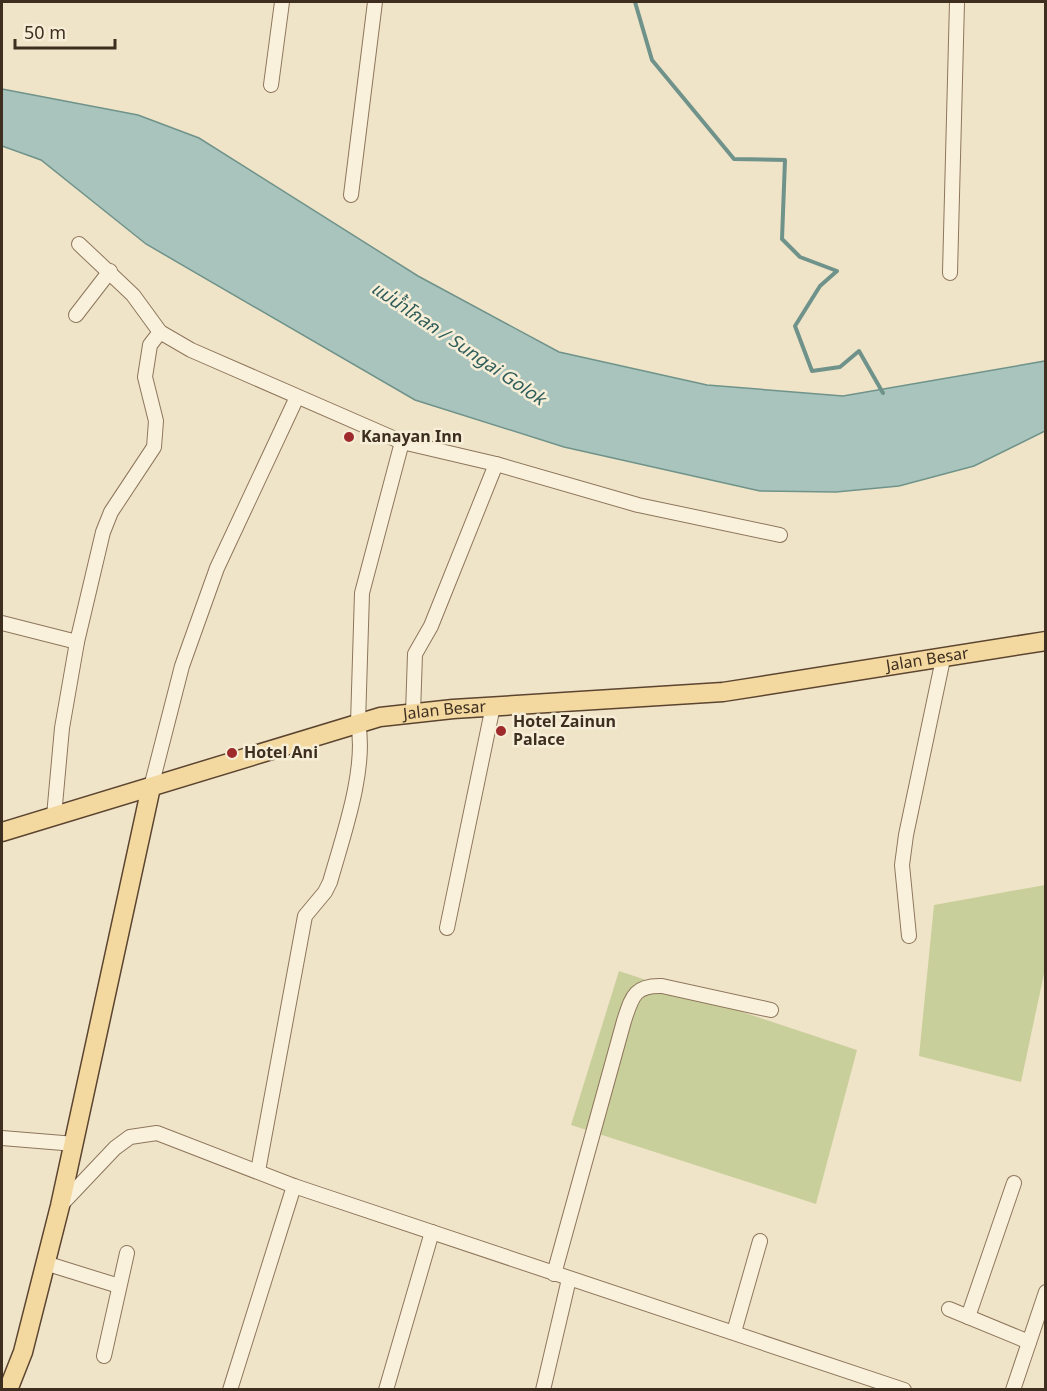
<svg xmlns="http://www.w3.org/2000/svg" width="1047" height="1391" viewBox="0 0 1047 1391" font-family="Georgia,'Noto Sans Thai',serif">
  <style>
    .green { fill: #c9cf9b }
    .water { fill: #a9c4bc; stroke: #6f938a; stroke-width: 1.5 }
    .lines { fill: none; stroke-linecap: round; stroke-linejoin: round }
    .stream { stroke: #6f938a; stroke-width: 4 }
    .minor-casing { stroke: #8d765c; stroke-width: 16 }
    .major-casing { stroke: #5b4430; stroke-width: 21 }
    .minor { stroke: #faf1dc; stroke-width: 14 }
    .major { stroke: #f3d9a0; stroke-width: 18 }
    .poi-dot { fill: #9e2a2b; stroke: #f7eed8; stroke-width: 2 }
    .labels { text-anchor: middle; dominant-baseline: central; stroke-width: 5; stroke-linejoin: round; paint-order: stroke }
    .poi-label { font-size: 16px; font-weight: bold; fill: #3d2e20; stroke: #f7eed8; text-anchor: start }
    .street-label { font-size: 16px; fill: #3d2e20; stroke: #f7eed8 }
    .water-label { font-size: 18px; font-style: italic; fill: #2f5d5a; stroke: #f7eed8 }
  </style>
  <rect width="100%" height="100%" fill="#f0e4c8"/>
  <g class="green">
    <polygon points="1045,885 1045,969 1021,1082 919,1056 934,905"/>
    <polygon points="619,971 857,1050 816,1204 571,1125"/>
  </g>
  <polygon class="water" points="2,89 138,115 199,138 418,276 559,352 707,385 843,396 1045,361 1045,431 974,466 899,486 836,492 760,491 564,447 415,400 146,244 41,160 2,146"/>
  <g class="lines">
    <polyline class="stream" points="635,2 652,60 734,159 785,160 782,239 800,257 837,271 820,286 795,326 812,371 840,367 859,351 883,393"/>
    <defs>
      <g id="minor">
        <polyline points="271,85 282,2"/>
        <polyline points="351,195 375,2"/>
        <polyline points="79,244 133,295 160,332 191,350 402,442 496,464 638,505 780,535"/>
        <polyline points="950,273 957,2"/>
        <polyline points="76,315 110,271"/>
        <polyline points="2,623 77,642"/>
        <polyline points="413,713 415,654 431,626 496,464"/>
        <polyline points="151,787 182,666 217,568 297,397"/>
        <polyline points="54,816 62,728 77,642 103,532 111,512 154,447 156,421 145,377 150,345 160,332"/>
        <polyline points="447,928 493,706"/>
        <polyline points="909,936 902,865 906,835 943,659"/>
        <polyline points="2,1138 75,1144"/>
        <path d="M258 1171 305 916 325 892 330 882C343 836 367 769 358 723L362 593 402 442"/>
        <polyline points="60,1206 115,1148 130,1137 157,1133 294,1186 904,1390"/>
        <polyline points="45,1263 119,1286"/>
        <path d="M554 1274 624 1021C632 997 634 985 662 986L771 1010"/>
        <polyline points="949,1309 1029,1342"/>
        <polyline points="968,1317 1014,1183"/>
        <polyline points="734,1332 760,1241"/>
        <polyline points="104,1356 127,1253"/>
        <polyline points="230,1390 294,1186"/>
        <polyline points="386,1390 432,1232"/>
        <polyline points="543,1390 569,1279"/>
        <polyline points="1013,1390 1046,1292"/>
      </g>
      <g id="major">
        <path id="s1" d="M2 832 380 717 453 709 723 692 1046 641"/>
        <polyline points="8,1390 23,1352 60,1206 151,787"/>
      </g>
    </defs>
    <use href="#minor" class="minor-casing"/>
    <use href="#major" class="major-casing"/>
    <use href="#minor" class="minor"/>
    <use href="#major" class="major"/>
  </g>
  <g class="poi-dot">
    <circle cx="349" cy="437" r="6"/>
    <circle cx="501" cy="731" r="6"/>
    <circle cx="232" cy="753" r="6"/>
  </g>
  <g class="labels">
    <g class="poi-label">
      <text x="361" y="437">Kanayan Inn</text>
      <text x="513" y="722">Hotel Zainun<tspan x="513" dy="18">Palace</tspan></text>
      <text x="244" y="753">Hotel Ani</text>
    </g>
    <g class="street-label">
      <text stroke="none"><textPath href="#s1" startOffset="946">Jalan Besar</textPath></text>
      <text stroke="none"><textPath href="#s1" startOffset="460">Jalan Besar</textPath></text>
    </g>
    <g class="water-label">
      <text transform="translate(458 344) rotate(34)">แม่น้ำโกลก / Sungai Golok</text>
    </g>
  </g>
  <rect width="1047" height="1391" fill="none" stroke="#3d2e20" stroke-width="6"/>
  <path d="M15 39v9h100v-9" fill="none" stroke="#3d2e20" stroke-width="3"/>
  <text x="24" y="39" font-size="18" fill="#3d2e20" stroke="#f7eed8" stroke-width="4.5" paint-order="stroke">50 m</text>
</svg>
